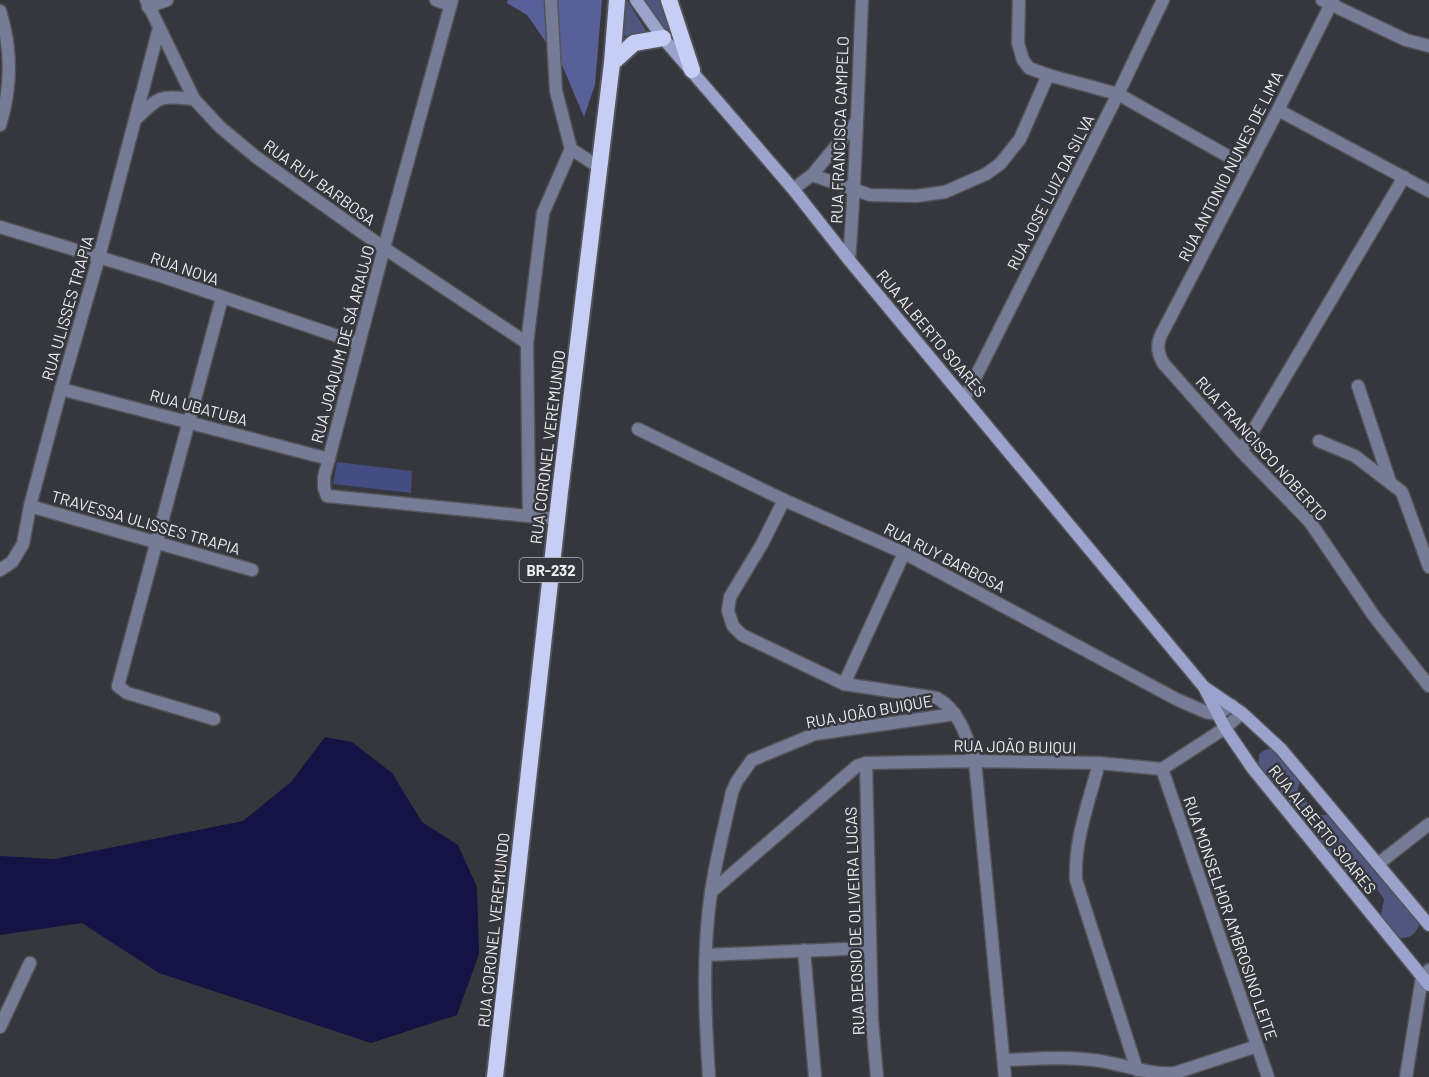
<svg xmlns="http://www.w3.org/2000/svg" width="1429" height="1077" viewBox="0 0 1429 1077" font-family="Barlow,sans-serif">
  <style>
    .green { fill: #50567e }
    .forest { fill: #596098 }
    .water { fill: #141343 }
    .building { fill: #454c81 }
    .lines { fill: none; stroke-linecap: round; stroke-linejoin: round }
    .minor-casing { stroke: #535459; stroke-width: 15 }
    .secondary-casing { stroke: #535459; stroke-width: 15 }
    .trunk-casing { stroke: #535459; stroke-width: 20 }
    .minor { stroke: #777c96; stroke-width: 12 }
    .secondary { stroke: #9ba2cb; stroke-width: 12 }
    .trunk { stroke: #c7cef6; stroke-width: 16 }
    .labels { text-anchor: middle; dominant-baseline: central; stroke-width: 5; stroke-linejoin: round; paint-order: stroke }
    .shield { fill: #36373c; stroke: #b6b7bb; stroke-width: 1.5 }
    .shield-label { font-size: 15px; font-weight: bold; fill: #edeef1 }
    .street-label { font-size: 16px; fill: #edeef1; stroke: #36373c }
  </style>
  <rect width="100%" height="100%" fill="#36373c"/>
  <g class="green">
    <polygon points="623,0 627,0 648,34 623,36"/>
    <polygon points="639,0 660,0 681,57"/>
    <path d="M1272 748 1283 758 1300 781 1297 792 1319 815H1332L1420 920C1418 931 1413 938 1401 938L1392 930 1381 915 1384 899 1366 874H1347L1258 771 1259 754 1265 750Z"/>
  </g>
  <polygon class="forest" points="508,0 602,0 595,85 584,117 562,65 527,15 507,3"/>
  <polygon class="water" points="325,737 352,742 392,773 422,822 458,845 477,887 479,954 457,1015 371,1043 159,973 82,923 0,935 0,856 54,859 243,821 291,782"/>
  <polygon class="building" points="337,462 412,471 411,493 333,484"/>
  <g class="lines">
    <defs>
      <g id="minor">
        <polyline points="146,0 194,99 220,127 256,157 384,248 527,343"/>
        <polyline points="436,0 450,5"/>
        <polyline points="452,0 384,248 324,477 324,488 327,496 338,497 557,519"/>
        <polyline points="551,0 556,91 571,149 599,167"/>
        <polyline points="1019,0 1018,43 1023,60 1029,68 1048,75 1118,94 1247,167"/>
        <polyline points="1322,0 1406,40 1429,46"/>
        <path d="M1333 0 1278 110 1161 335C1156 345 1158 354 1163 363L1241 451 1310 522 1374 616 1429 686"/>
        <polyline points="148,7 167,0"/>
        <path d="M0 11C12 49 12 86 0 125"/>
        <polyline points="1278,110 1429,191"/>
        <path d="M136 119C160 95 160 96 194 99"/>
        <polyline points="812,175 870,195 916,196 945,192 986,174 1000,164 1020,139 1048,75"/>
        <polyline points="793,189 812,175 856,122"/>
        <polyline points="0,227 161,276 358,343"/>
        <path d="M849 260C856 174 858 87 862 0"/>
        <polyline points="1358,386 1390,482"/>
        <polyline points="61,389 329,459"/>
        <polyline points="965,398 1118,94 1163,0"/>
        <polyline points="638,429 784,500 904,553 1178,700 1206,712 1217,714 1232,705"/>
        <polyline points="1319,441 1355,456 1402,492 1429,567"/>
        <polyline points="1241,451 1404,177"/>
        <path d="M784 500 762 544 730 597 728 611 733 626 742 635 844 684 937 698C960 711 967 738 975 761L1005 1077"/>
        <polyline points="30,506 252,570"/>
        <polyline points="529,515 527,343 543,213 571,149"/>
        <polyline points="0,570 12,562 23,544 30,506 61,389 99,257 159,28"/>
        <polyline points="844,684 904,553"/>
        <polyline points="214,719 127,693 118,686 222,298"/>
        <polyline points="866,763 872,1021 877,1077"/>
        <path d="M1099 763C1089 802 1074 840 1076 880L1137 1070"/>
        <polyline points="1162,769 1268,1077"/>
        <polyline points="1162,769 1225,728 1242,713"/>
        <polyline points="1378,864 1429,824"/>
        <polyline points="711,892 857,766 866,763 975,761 1099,763 1162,769"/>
        <polyline points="804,950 815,1077"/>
        <polyline points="706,955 870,948"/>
        <polyline points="0,1027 30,963"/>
        <path d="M1004 1060C1033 1059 1064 1056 1093 1060 1121 1063 1146 1075 1175 1073L1257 1046"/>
        <path d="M709 1077C705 1015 702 954 711 892 716 859 725 825 732 792L737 781 752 760 815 734 955 714"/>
        <polyline points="1406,1077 1422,977 1429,970"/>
      </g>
      <g id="secondary">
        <polyline points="636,0 663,38 793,189 849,260 1204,687 1225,728 1253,769 1429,985"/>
        <polyline points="1204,687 1242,713 1281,749 1429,925"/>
      </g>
      <g id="trunk">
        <polyline points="669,0 692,70"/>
        <polyline points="612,63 634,43 663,38"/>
        <polyline points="495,1077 560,492 612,63 617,0"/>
      </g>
    </defs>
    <use href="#minor" class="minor-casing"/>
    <use href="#secondary" class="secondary-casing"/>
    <use href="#trunk" class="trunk-casing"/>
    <use href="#minor" class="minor"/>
    <use href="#secondary" class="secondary"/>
    <use href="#trunk" class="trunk"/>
  </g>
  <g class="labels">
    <rect class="shield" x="519.5" y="558" width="63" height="24" rx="4.5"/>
    <g class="shield-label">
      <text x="551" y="570">BR-232</text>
    </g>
    <g class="street-label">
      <text transform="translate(839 130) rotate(-88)">RUA FRANCISCA CAMPELO</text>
      <text transform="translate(1230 166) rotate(-63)">RUA ANTONIO NUNES DE LIMA</text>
      <text transform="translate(320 182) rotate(36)">RUA RUY BARBOSA</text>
      <text transform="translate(1050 192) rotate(-63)">RUA JOSE LUIZ DA SILVA</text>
      <text transform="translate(185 268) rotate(19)">RUA NOVA</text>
      <text transform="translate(67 308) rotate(-74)">RUA ULISSES TRAPIA</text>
      <text transform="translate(932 333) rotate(50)">RUA ALBERTO SOARES</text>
      <text transform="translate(342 344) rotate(-75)">RUA JOAQUIM DE SÁ ARAUJO</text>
      <text transform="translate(199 407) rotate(15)">RUA UBATUBA</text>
      <text transform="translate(547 447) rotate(-83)">RUA CORONEL VEREMUNDO</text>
      <text transform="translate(1262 448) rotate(48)">RUA FRANCISCO NOBERTO</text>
      <text transform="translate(146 522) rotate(16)">TRAVESSA ULISSES TRAPIA</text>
      <text transform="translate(945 557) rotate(27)">RUA RUY BARBOSA</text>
      <text transform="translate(869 711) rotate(-10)">RUA JOÃO BUIQUE</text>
      <text transform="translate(1015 746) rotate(1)">RUA JOÃO BUIQUI</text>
      <text transform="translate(1323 829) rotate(51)">RUA ALBERTO SOARES</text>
      <text transform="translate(1231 918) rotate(71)">RUA MONSELHOR AMBROSINO LEITE</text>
      <text transform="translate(854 921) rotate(-92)">RUA DEOSIO DE OLIVEIRA LUCAS</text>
      <text transform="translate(493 930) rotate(-84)">RUA CORONEL VEREMUNDO</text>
    </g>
  </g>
</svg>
